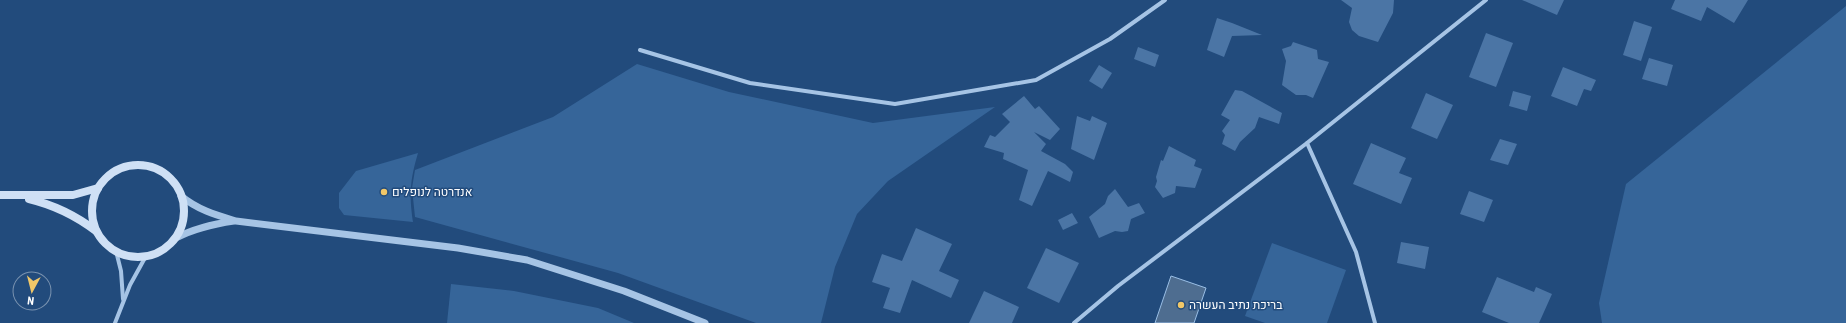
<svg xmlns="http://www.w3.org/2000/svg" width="1846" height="323" viewBox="0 0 1846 323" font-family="'Roboto Condensed',Heebo,sans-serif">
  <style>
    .green { fill: #366599 }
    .water { fill: #4e6d90; stroke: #9abfe6 }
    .building { fill: #4b75a5 }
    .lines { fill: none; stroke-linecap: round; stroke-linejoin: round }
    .minor { stroke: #a6c4e5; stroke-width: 4 }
    .tertiary { stroke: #a6c4e5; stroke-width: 7 }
    .secondary { stroke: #cfe0f5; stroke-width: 8 }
    .poi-dot { fill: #f1c768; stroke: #224b7c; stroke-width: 1.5 }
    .labels { text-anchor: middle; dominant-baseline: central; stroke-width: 3; stroke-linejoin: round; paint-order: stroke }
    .poi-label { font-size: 12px; fill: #fff; stroke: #224b7c; text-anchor: start }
  </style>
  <rect width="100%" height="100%" fill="#224b7c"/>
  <g class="green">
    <polygon points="1846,6 1846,323 1602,323 1599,303 1626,184"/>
    <polygon points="637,64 729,92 873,123 995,107 888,181 857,214 835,267 821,323 756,323 618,273 415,217 412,188 415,170 553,117"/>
    <path d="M418 153C410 180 409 194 413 222L344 215 339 208V193L356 171Z"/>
    <polygon points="1272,243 1346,270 1327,323 1265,323 1245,316"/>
    <polygon points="451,284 514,291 598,308 634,323 447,323"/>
  </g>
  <polygon class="water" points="1171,276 1206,288 1194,323 1155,323"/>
  <g class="building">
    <polygon points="1341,0 1394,0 1393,13 1378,42 1359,36 1352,30 1349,22 1352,8"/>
    <polygon points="1522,0 1564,0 1557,15"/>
    <polygon points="1675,0 1748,0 1734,23 1707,7 1701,21 1671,9"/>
    <polygon points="1217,18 1232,23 1262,35 1232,36 1224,57 1207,50"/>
    <polygon points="1634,21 1652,27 1641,61 1623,55"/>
    <polygon points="1486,33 1513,43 1496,87 1469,77"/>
    <polygon points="1293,42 1317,50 1318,59 1329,62 1313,98 1306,95 1296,95 1282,85 1286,61 1282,49 1291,46"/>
    <polygon points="1138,47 1159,55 1155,67 1134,59"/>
    <polygon points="1649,58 1673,65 1667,86 1642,79"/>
    <polygon points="1099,65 1112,73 1102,89 1089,81"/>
    <polygon points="1563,67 1596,80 1591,91 1584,89 1577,106 1551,96"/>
    <polygon points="1235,90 1242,91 1282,113 1279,124 1259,117 1255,128 1240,142 1235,151 1222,144 1225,135 1222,131 1230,120 1221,115"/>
    <polygon points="1513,91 1531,96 1527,111 1509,106"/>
    <polygon points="1426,93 1453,105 1437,139 1411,128"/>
    <polygon points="1024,96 1035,109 1039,106 1060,129 1050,140 1034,132 1046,144 1041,151 1065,164 1073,172 1070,182 1048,171 1032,206 1019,200 1028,170 1003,159 1004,153 984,147 990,135 995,137 1010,122 1002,114"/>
    <polygon points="1077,116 1090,121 1092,116 1107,123 1094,160 1071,149"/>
    <polygon points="1500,139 1517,144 1508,165 1490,160"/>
    <polygon points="1371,143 1406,158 1399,173 1412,178 1401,204 1353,184"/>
    <polygon points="1169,146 1196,160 1194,166 1202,169 1195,188 1176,186 1175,193 1163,198 1155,187 1157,181 1156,177 1161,160 1163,161"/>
    <polygon points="1115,189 1128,207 1139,203 1145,213 1131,219 1128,231 1122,232 1115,231 1099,238 1089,217 1105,204 1108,196"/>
    <polygon points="1469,191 1493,200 1484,222 1460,214"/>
    <polygon points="1072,213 1078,223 1063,230 1058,220"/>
    <polygon points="916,228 952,244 939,271 959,280 951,298 912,280 900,313 883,308 890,288 872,282 882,254 902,261"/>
    <polygon points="1401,242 1429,247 1425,269 1397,263"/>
    <polygon points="1046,248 1079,263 1059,303 1027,288"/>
    <polygon points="1497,277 1534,292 1536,287 1552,294 1539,323 1509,323 1482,312"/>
    <polygon points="984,291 1019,307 1012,323 969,323"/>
  </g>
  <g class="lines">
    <g class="minor">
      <polyline points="640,50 750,83 895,104 1036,80 1110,39 1165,0"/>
      <polyline points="1307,143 1356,252 1375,323"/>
      <polyline points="116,251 121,271 123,299"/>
      <polyline points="115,323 130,285 146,256"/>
      <polyline points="1074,323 1118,286 1307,143 1486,0"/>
    </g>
    <g class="tertiary">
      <path d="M181 196C198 210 216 215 236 221L458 248 527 260 624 291 705 323"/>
      <path d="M176 238C195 228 213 224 234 221"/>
    </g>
    <g class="secondary">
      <circle cx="138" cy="211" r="46"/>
      <polyline points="0,195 73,195 98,188"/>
      <path d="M29 199C54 205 75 215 96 231"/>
    </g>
  </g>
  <g class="poi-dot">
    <circle cx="384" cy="192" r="4"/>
    <circle cx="1181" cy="305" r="4"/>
  </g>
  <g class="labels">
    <g class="poi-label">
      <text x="392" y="192">אנדרטה לנופלים</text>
      <text x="1189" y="305">בריכת נתיב העשרה</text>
    </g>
  </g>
  <g transform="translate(32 291) rotate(187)"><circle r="19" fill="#224b7c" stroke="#7a93b0"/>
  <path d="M0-3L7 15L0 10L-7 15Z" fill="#f1c768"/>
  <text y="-6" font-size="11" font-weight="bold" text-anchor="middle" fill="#ffffff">N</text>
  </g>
</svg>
